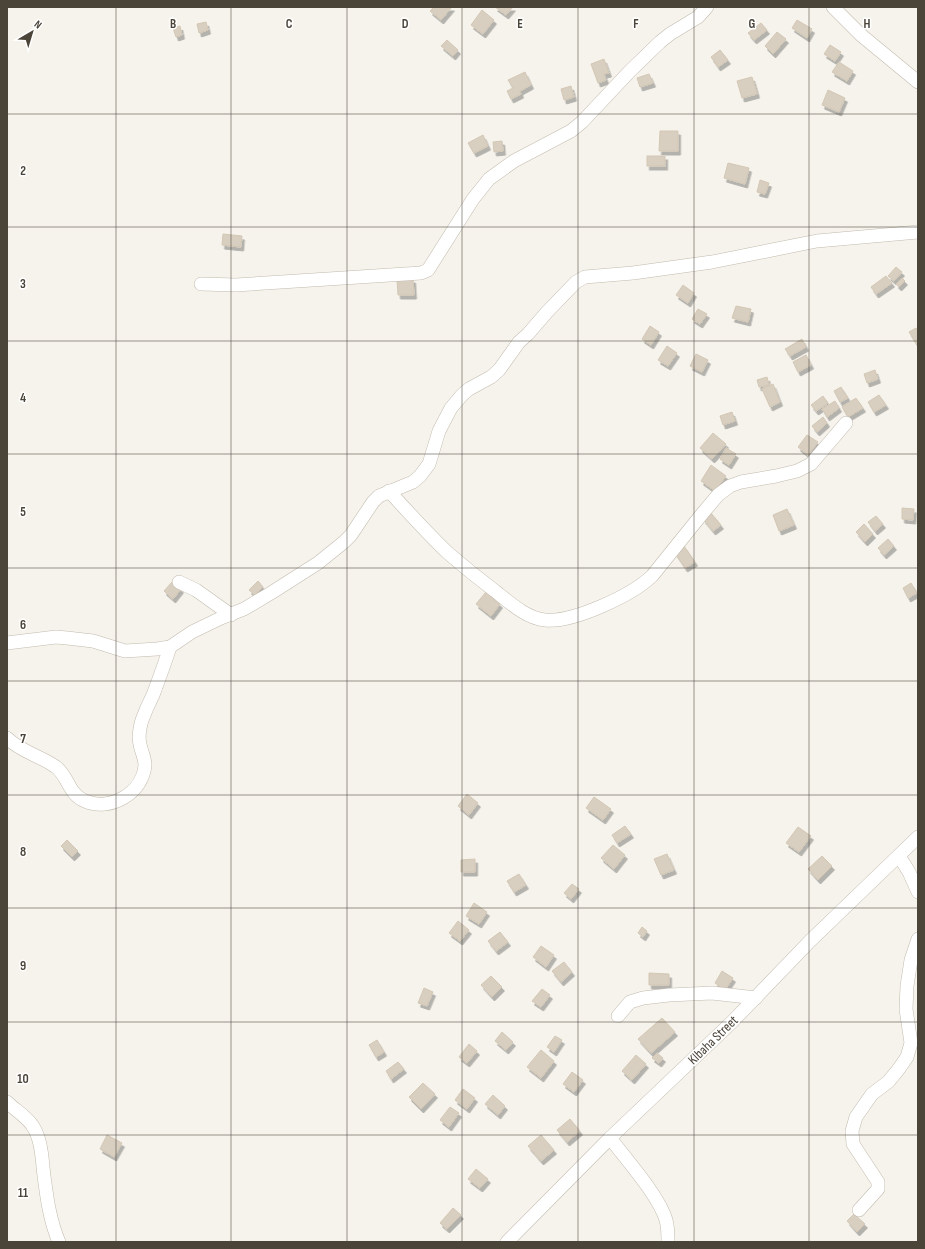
<svg xmlns="http://www.w3.org/2000/svg" width="925" height="1249" viewBox="0 0 925 1249" font-family="'Sofia Sans Condensed',sans-serif">
  <style>
    .building { fill: #d8cfc1; stroke: #d3c7b4; filter: url(#shadow) }
    .lines { fill: none; stroke-linecap: round; stroke-linejoin: round }
    .street-casing { stroke: #c2bbae; stroke-width: 14 }
    .street { stroke: #fff; stroke-width: 13 }
    .grid { fill: none; stroke: #4b4439; stroke-width: 1; stroke-opacity: 0.55 }
    .labels { text-anchor: middle; dominant-baseline: central; stroke-width: 3; stroke-linejoin: round; paint-order: stroke }
    .street-label { font-size: 14px; fill: #4b4439; stroke: #fff }
    .grid-label { font-size: 13px; text-anchor: middle; font-weight: bold; fill: #4b4439; stroke: #fff; stroke-width: 3; stroke-linejoin: round; paint-order: stroke }
  </style>
  <defs>
    <filter id="shadow"><feDropShadow dx="2.5" dy="4" stdDeviation="0" flood-color="#0004"/></filter>
  </defs>
  <rect width="100%" height="100%" fill="#f6f3ec"/>
  <g class="building">
    <polygon points="434,7 452,7 441,20 430,11"/>
    <polygon points="495,7 513,7 506,15"/>
    <polygon points="482,10 494,20 483,34 471,25"/>
    <polygon points="797,20 812,29 807,38 792,28"/>
    <polygon points="206,22 208,30 199,33 197,24"/>
    <polygon points="761,23 767,30 754,40 748,33"/>
    <polygon points="180,26 182,35 176,37 173,28"/>
    <polygon points="777,32 786,39 773,54 765,46"/>
    <polygon points="447,40 458,50 453,56 441,46"/>
    <polygon points="830,45 841,52 835,61 824,54"/>
    <polygon points="720,50 728,60 718,67 711,57"/>
    <polygon points="604,59 609,73 604,74 606,80 598,83 591,64"/>
    <polygon points="839,62 853,71 847,81 832,72"/>
    <polygon points="525,72 531,85 520,91 521,94 511,99 507,91 513,88 508,80"/>
    <polygon points="649,74 653,83 640,87 637,78"/>
    <polygon points="752,77 757,94 742,98 737,81"/>
    <polygon points="571,86 574,97 564,100 561,89"/>
    <polygon points="828,90 845,98 839,112 822,105"/>
    <polygon points="660,131 678,131 678,151 659,151"/>
    <polygon points="483,135 488,146 474,153 468,143"/>
    <polygon points="502,141 503,151 494,152 493,142"/>
    <rect x="647" y="156" width="18" height="10"/>
    <polygon points="728,163 749,168 745,184 724,178"/>
    <polygon points="760,180 769,183 765,194 757,192"/>
    <polygon points="223,234 242,236 241,247 222,245"/>
    <polygon points="896,267 902,272 894,281 888,276"/>
    <polygon points="886,276 892,283 876,294 871,287"/>
    <polygon points="902,278 905,281 899,287 896,284"/>
    <polygon points="413,279 414,295 398,295 397,280"/>
    <polygon points="683,285 694,293 688,303 676,295"/>
    <polygon points="736,306 751,309 748,322 732,318"/>
    <polygon points="698,309 707,314 700,324 692,319"/>
    <polygon points="650,326 659,332 651,345 642,339"/>
    <polygon points="916,328 918,331 918,345 917,345 909,332"/>
    <polygon points="802,339 806,347 790,356 785,349"/>
    <polygon points="667,346 677,353 668,366 658,360"/>
    <polygon points="696,354 708,360 702,372 690,366"/>
    <polygon points="806,355 811,365 798,372 793,362"/>
    <polygon points="875,370 878,379 867,383 864,374"/>
    <polygon points="767,377 769,385 759,387 757,380"/>
    <polygon points="773,384 780,402 770,407 762,389"/>
    <polygon points="841,387 848,398 840,402 834,391"/>
    <polygon points="879,395 886,405 874,412 868,402"/>
    <polygon points="823,396 828,403 816,411 811,405"/>
    <polygon points="856,398 863,408 848,417 842,407"/>
    <polygon points="835,401 839,408 827,417 822,409"/>
    <polygon points="732,412 735,421 723,425 720,416"/>
    <polygon points="823,417 827,423 817,432 812,426"/>
    <polygon points="713,433 726,444 712,459 700,448"/>
    <polygon points="807,435 818,442 808,455 798,447"/>
    <polygon points="726,448 736,454 729,465 720,459"/>
    <polygon points="711,465 726,476 715,491 701,481"/>
    <polygon points="902,508 914,509 913,520 902,519"/>
    <polygon points="787,509 794,525 779,531 773,515"/>
    <polygon points="711,513 721,525 713,531 703,519"/>
    <polygon points="876,516 883,524 875,531 868,522"/>
    <polygon points="864,524 873,534 865,542 856,532"/>
    <polygon points="888,539 894,546 884,555 878,548"/>
    <polygon points="684,546 695,562 685,568 675,553"/>
    <polygon points="258,581 263,587 255,595 249,590"/>
    <polygon points="172,582 181,589 173,599 164,591"/>
    <polygon points="911,583 917,593 908,598 903,588"/>
    <polygon points="486,592 500,604 491,616 476,604"/>
    <polygon points="467,794 478,803 469,815 458,806"/>
    <polygon points="594,797 611,809 603,820 586,808"/>
    <polygon points="625,826 631,834 617,843 612,835"/>
    <polygon points="798,827 811,836 799,852 786,843"/>
    <polygon points="67,840 78,851 72,857 61,846"/>
    <polygon points="613,845 625,855 614,869 601,858"/>
    <polygon points="667,854 674,870 661,875 654,859"/>
    <polygon points="822,856 832,866 818,880 808,869"/>
    <polygon points="475,859 475,872 461,872 461,860"/>
    <polygon points="519,874 526,885 514,892 507,881"/>
    <polygon points="572,884 579,889 571,899 564,893"/>
    <polygon points="474,903 487,912 479,924 466,916"/>
    <polygon points="458,921 469,930 460,941 449,933"/>
    <polygon points="642,927 647,931 643,937 638,933"/>
    <polygon points="500,932 508,942 496,951 488,941"/>
    <polygon points="541,946 554,955 546,967 533,957"/>
    <polygon points="564,962 572,972 561,982 552,971"/>
    <polygon points="722,971 733,978 725,990 715,983"/>
    <polygon points="649,973 669,974 669,985 649,985"/>
    <polygon points="491,976 502,987 492,997 481,985"/>
    <polygon points="424,988 433,992 427,1006 418,1003"/>
    <polygon points="542,989 550,995 541,1007 532,1001"/>
    <polygon points="662,1018 675,1032 651,1053 638,1039"/>
    <polygon points="502,1032 513,1042 506,1050 495,1041"/>
    <polygon points="555,1036 562,1040 554,1052 547,1047"/>
    <polygon points="377,1040 384,1052 376,1057 369,1045"/>
    <polygon points="469,1044 477,1051 467,1063 459,1057"/>
    <polygon points="541,1050 554,1061 541,1078 527,1067"/>
    <polygon points="657,1053 663,1058 659,1063 652,1058"/>
    <polygon points="636,1055 646,1064 632,1080 622,1071"/>
    <polygon points="398,1062 404,1069 391,1079 386,1071"/>
    <polygon points="572,1072 583,1080 574,1092 563,1084"/>
    <polygon points="423,1083 435,1094 421,1109 409,1097"/>
    <polygon points="463,1089 475,1098 467,1109 455,1100"/>
    <polygon points="493,1095 505,1106 498,1115 485,1104"/>
    <polygon points="450,1107 459,1113 449,1127 440,1120"/>
    <polygon points="570,1119 580,1131 567,1142 557,1130"/>
    <polygon points="107,1135 122,1143 114,1157 100,1149"/>
    <polygon points="541,1135 554,1150 541,1161 528,1146"/>
    <polygon points="476,1169 488,1179 480,1188 468,1179"/>
    <polygon points="453,1208 461,1215 447,1229 440,1223"/>
    <polygon points="854,1214 865,1224 857,1232 847,1221"/>
  </g>
  <g class="lines">
    <defs>
      <g id="street">
        <polyline points="833,7 861,35 918,82"/>
        <polyline points="201,284 236,285 421,273 428,270 473,199 489,179 514,161 571,131 582,122 630,71 660,42 670,34 698,17 707,7"/>
        <path d="M389 491C408 512 427 533 448 553 463 566 479 579 495 591 509 602 526 618 545 620 573 623 632 595 652 576L702 514 718 495 730 486 741 482 776 476 797 471 811 464 846 423"/>
        <polyline points="179,582 196,590 231,615"/>
        <polyline points="7,643 56,637 67,638 93,641 125,651 157,649 170,647 192,632 221,618 244,609 271,593 318,563 344,542 351,535 373,502 379,496 413,482 420,476 429,464 439,431 451,408 462,395 469,389 491,377 499,370 519,342 528,334 547,312 576,282 585,277 633,273 712,262 817,241 918,232"/>
        <path d="M7 738C21 752 41 756 56 767 69 777 68 794 85 801 110 812 143 793 145 765 145 758 141 751 140 744 138 737 140 727 142 720 145 712 149 703 153 695 159 679 165 663 170 647"/>
        <polyline points="899,856 909,872 918,892"/>
        <polyline points="618,1016 630,1002 643,998 669,995 712,993 756,998"/>
        <path d="M7 1102C15 1110 26 1116 32 1125 42 1139 42 1160 44 1176 47 1199 50 1221 59 1242"/>
        <path d="M610 1138C626 1159 659 1196 666 1220 668 1227 668 1235 668 1242"/>
        <polyline points="859,1210 878,1189 878,1182 853,1144 852,1131 856,1117 872,1094 888,1082 898,1070 907,1057 911,1043 906,1009 907,986 911,960 918,939"/>
        <polyline points="507,1242 610,1138 732,1022 810,941 918,837"/>
      </g>
    </defs>
    <use href="#street" class="street-casing"/>
    <use href="#street" class="street"/>
  </g>
  <path class="grid" d="M116 7V1242M231 7V1242M347 7V1242M462 7V1242M578 7V1242M694 7V1242M809 7V1242M7 114H918M7 227H918M7 341H918M7 454H918M7 568H918M7 681H918M7 795H918M7 908H918M7 1022H918M7 1135H918"/>
  <g class="labels">
    <g class="street-label">
      <text transform="translate(713 1040) rotate(-44)">KIbaha Street</text>
    </g>
  </g>
  <g class="grid-label">
    <text x="173" y="28">B</text>
    <text x="289" y="28">C</text>
    <text x="405" y="28">D</text>
    <text x="520" y="28">E</text>
    <text x="636" y="28">F</text>
    <text x="752" y="28">G</text>
    <text x="867" y="28">H</text>
    <text x="23" y="175">2</text>
    <text x="23" y="288">3</text>
    <text x="23" y="402">4</text>
    <text x="23" y="516">5</text>
    <text x="23" y="629">6</text>
    <text x="23" y="743">7</text>
    <text x="23" y="856">8</text>
    <text x="23" y="970">9</text>
    <text x="23" y="1083">10</text>
    <text x="23" y="1197">11</text>
  </g>
  <rect width="925" height="1249" fill="none" stroke="#4b4439" stroke-width="16"/>
  <g transform="translate(32 32) rotate(38)" stroke="#ffffff" stroke-width="3" paint-order="stroke">
  <path d="M0-3L7 15L0 10L-7 15Z" fill="#4b4439"/>
  <text y="-6" font-size="11" font-weight="bold" text-anchor="middle" fill="#4b4439">N</text>
  </g>
</svg>
